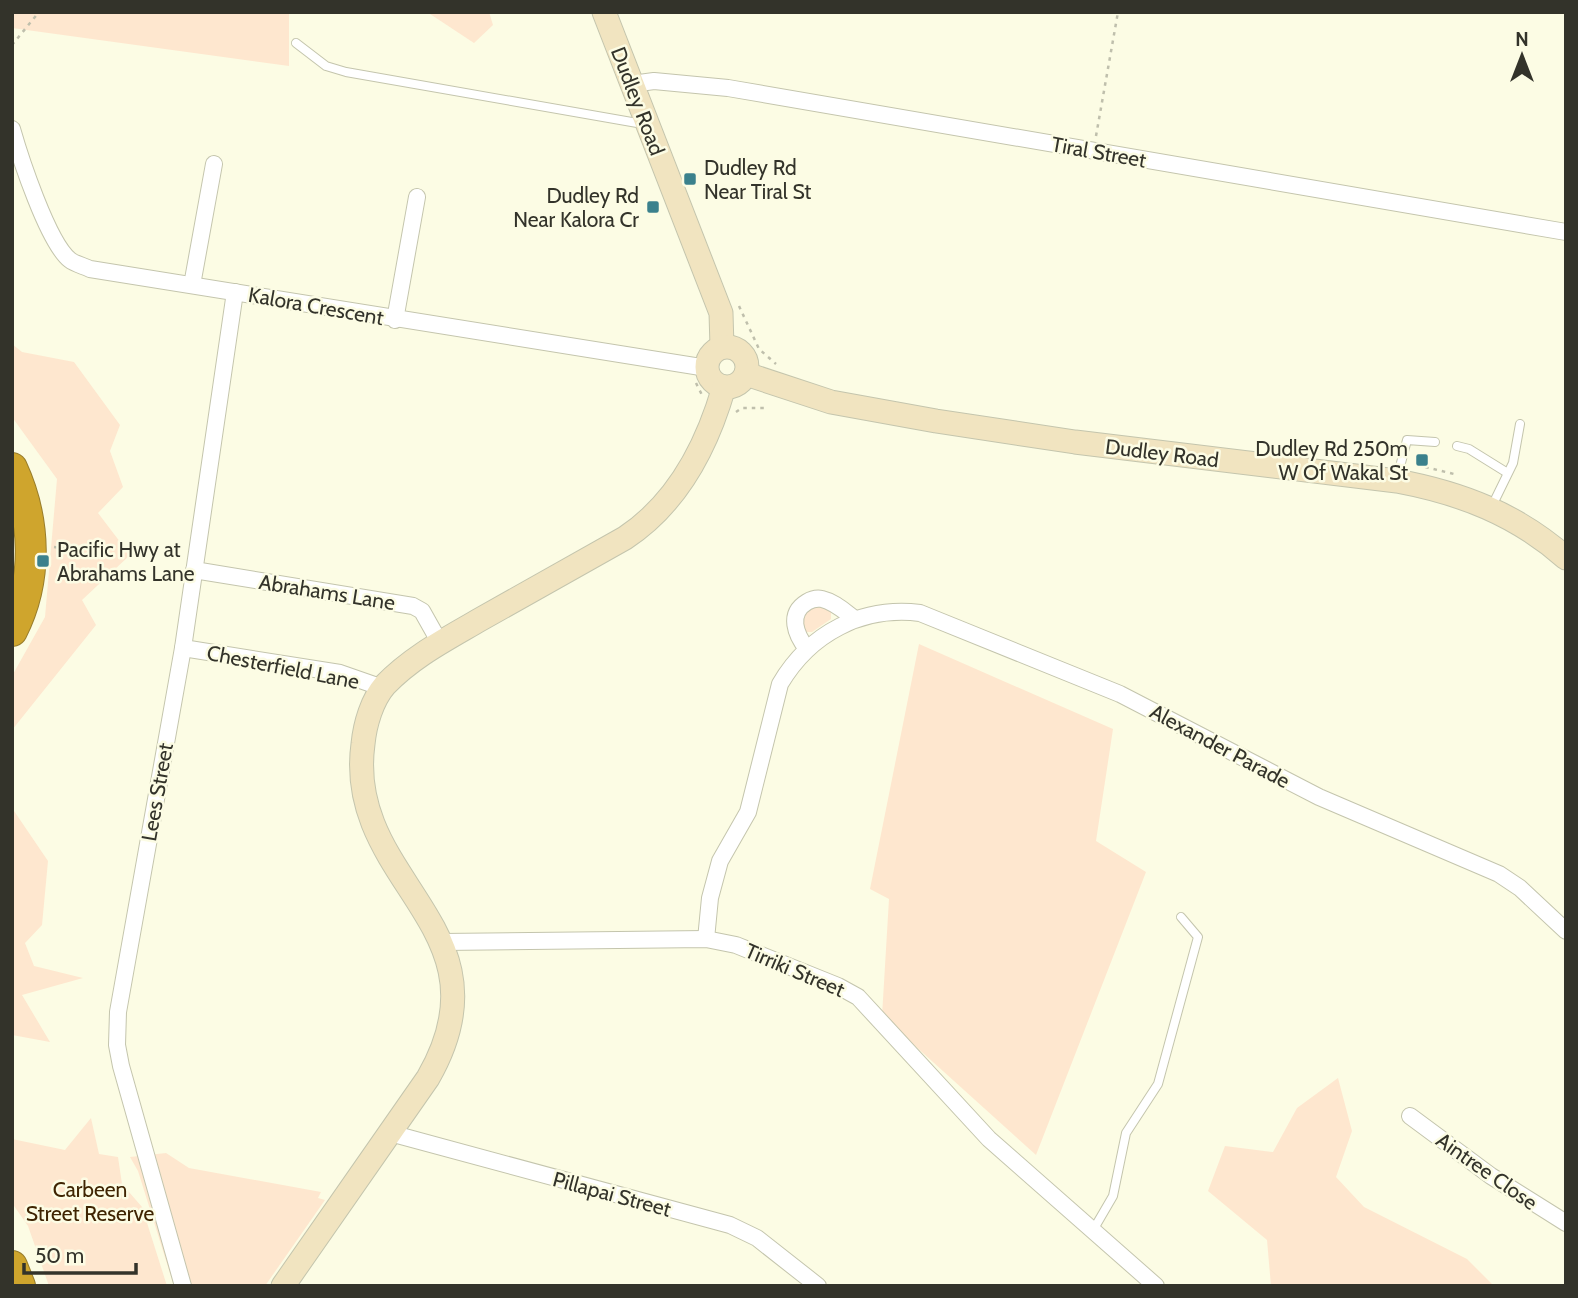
<svg xmlns="http://www.w3.org/2000/svg" width="1578" height="1298" viewBox="0 0 1578 1298" font-family="Cabin,sans-serif">
  <style>
    .green { fill: #fee7cf }
    .lines { fill: none; stroke-linecap: round; stroke-linejoin: round }
    .lane-casing { stroke: #c4c5ad; stroke-width: 10 }
    .street-casing { stroke: #c4c5ad; stroke-width: 18 }
    .secondary-casing { stroke: #c4c5ad; stroke-width: 25 }
    .highway-casing { stroke: #987d2c; stroke-width: 32 }
    .path { stroke: #bfbfac; stroke-width: 2.5; stroke-dasharray: 3.5 5; stroke-linecap: butt }
    .lane { stroke: #fff; stroke-width: 8 }
    .street { stroke: #fff; stroke-width: 16 }
    .secondary { stroke: #f1e4c0; stroke-width: 23 }
    .highway { stroke: #cfa52d; stroke-width: 30 }
    .poi-dot { fill: #3b818c; stroke: #fcfce4; stroke-width: 2.5 }
    .labels { text-anchor: middle; dominant-baseline: central; stroke-width: 5; stroke-linejoin: round; paint-order: stroke }
    .street-label { font-size: 21px; fill: #33332a; stroke: #fcfce4 }
    .poi-label { font-size: 21px; fill: #33332a; stroke: #fcfce4; text-anchor: start }
    .park-label { font-size: 21px; fill: #3f2402; stroke: #fcfce4 }
  </style>
  <rect width="100%" height="100%" fill="#fcfce4"/>
  <g class="green">
    <polygon points="12,12 289,12 289,66 12,28"/>
    <polygon points="427,12 489,12 493,25 474,43"/>
    <polygon points="12,344 22,352 74,362 120,425 110,451 123,487 98,513 130,555 82,600 96,625 12,730 12,676 45,617 57,479 12,417"/>
    <polygon points="817,605 831,609 831,619 812,632 807,632 802,627 803,614"/>
    <polygon points="919,644 1113,729 1096,841 1146,872 1036,1155 882,1016 889,899 870,889"/>
    <polygon points="12,808 48,861 42,925 25,943 34,966 83,978 22,995 50,1042 12,1035"/>
    <polygon points="1338,1078 1352,1131 1336,1177 1364,1207 1467,1259 1494,1286 1271,1286 1267,1240 1208,1191 1225,1146 1273,1152 1297,1108"/>
    <polygon points="91,1118 99,1154 118,1157 122,1184 142,1207 167,1286 49,1286 28,1226 12,1203 12,1139 65,1150"/>
    <polygon points="166,1153 189,1168 321,1192 318,1198 325,1200 265,1286 174,1286 138,1171 130,1157"/>
  </g>
  <g class="lines">
    <defs>
      <g id="lane">
        <polyline points="296,43 326,66 346,72 643,124"/>
        <polyline points="1457,446 1469,449 1506,472"/>
        <polyline points="1397,478 1407,440 1435,442"/>
        <polyline points="1492,506 1513,463 1520,424"/>
        <polyline points="1092,1232 1113,1196 1126,1133 1158,1084 1198,937 1181,917"/>
      </g>
      <g id="street">
        <polyline points="632,84 654,81 728,88 1566,232"/>
        <path d="M12 129C20 157 48 243 70 260 75 264 84 266 90 269L707 368"/>
        <polyline points="192,285 214,164"/>
        <polyline points="395,320 417,197"/>
        <polyline points="194,570 413,606 422,611 440,643"/>
        <polyline points="183,648 340,673 383,688"/>
        <path d="M807 649C796 635 787 614 807 602 812 599 817 598 822 599 835 602 845 612 855 619"/>
        <path d="M706 939 710 898 720 861 748 812 780 684C810 633 862 606 920 613L1120 694 1319 797 1499 874 1520 888 1566 931"/>
        <polyline points="442,942 706,939 736,945 838,986 858,997 989,1139 1156,1286"/>
        <polyline points="1410,1116 1491,1176 1566,1223"/>
        <polyline points="390,1133 730,1225 757,1238 818,1286"/>
        <polyline points="183,1286 121,1066 117,1045 118,1012 183,648 235,292"/>
      </g>
      <g id="secondary">
        <polyline points="604,12 721,313 722,347"/>
        <circle cx="727" cy="367" r="20"/>
        <path d="M746 374 831 402 936 421 1075 442 1397 481C1461 493 1516 514 1566 558"/>
        <path d="M283 1286 428 1078C515 927 344 883 363 744 365 724 372 700 385 685 413 656 447 639 481 619 529 592 577 565 625 538 678 503 707 446 724 387"/>
      </g>
      <g id="highway">
        <path d="M12 468C36 520 38 580 12 631"/>
        <polyline points="12,1266 20,1286"/>
      </g>
    </defs>
    <use href="#lane" class="lane-casing"/>
    <use href="#street" class="street-casing"/>
    <use href="#secondary" class="secondary-casing"/>
    <use href="#highway" class="highway-casing"/>
    <g class="path">
      <polyline points="12,45 39,12"/>
      <polyline points="1096,136 1118,12"/>
      <polyline points="739,306 759,349 776,364"/>
      <polyline points="696,383 702,395"/>
      <polyline points="736,412 742,408 766,408"/>
      <polyline points="1417,465 1458,475"/>
      <polyline points="54,547 71,549"/>
    </g>
    <use href="#lane" class="lane"/>
    <use href="#street" class="street"/>
    <use href="#secondary" class="secondary"/>
    <use href="#highway" class="highway"/>
  </g>
  <g class="poi-dot">
    <rect x="683" y="172" width="14" height="14" rx="3.5"/>
    <rect x="646" y="200" width="14" height="14" rx="3.5"/>
    <rect x="1415" y="453" width="14" height="14" rx="3.5"/>
    <rect x="36" y="554" width="14" height="14" rx="3.5"/>
  </g>
  <g class="labels">
    <g class="street-label">
      <text transform="translate(638 101) rotate(69)">Dudley Road</text>
      <text transform="translate(1099 152) rotate(10)">Tiral Street</text>
      <text transform="translate(316 306) rotate(10)">Kalora Crescent</text>
      <text transform="translate(1162 453) rotate(7)">Dudley Road</text>
      <text transform="translate(327 592) rotate(9)">Abrahams Lane</text>
      <text transform="translate(283 667) rotate(11)">Chesterfield Lane</text>
      <text transform="translate(1220 746) rotate(28)">Alexander Parade</text>
      <text transform="translate(157 792) rotate(-80)">Lees Street</text>
      <text transform="translate(795 970) rotate(23)">Tirriki Street</text>
      <text transform="translate(1487 1171) rotate(35)">Aintree Close</text>
      <text transform="translate(612 1194) rotate(15)">Pillapai Street</text>
    </g>
    <g class="poi-label">
      <text x="704" y="167">Dudley Rd<tspan x="704" dy="24">Near Tiral St</tspan></text>
      <text x="639" y="195" text-anchor="end">Dudley Rd<tspan x="639" dy="24">Near Kalora Cr</tspan></text>
      <text x="1408" y="448" text-anchor="end">Dudley Rd 250m<tspan x="1408" dy="24">W Of Wakal St</tspan></text>
      <text x="57" y="549">Pacific Hwy at<tspan x="57" dy="24">Abrahams Lane</tspan></text>
    </g>
    <g class="park-label">
      <text x="90" y="1189">Carbeen<tspan x="90" dy="24">Street Reserve</tspan></text>
    </g>
  </g>
  <rect width="1578" height="1298" fill="none" stroke="#33332a" stroke-width="28"/>
  <g transform="translate(1522 56)" stroke="#fcfce4" stroke-width="5" paint-order="stroke">
  <path d="M0-5L12 26L0 18L-12 26Z" fill="#33332a"/>
  <text y="-10" font-size="19" font-weight="bold" text-anchor="middle" fill="#33332a">N</text>
  </g>
  <path d="M24 1263v10h112v-10" fill="none" stroke="#33332a" stroke-width="3.5"/>
  <text x="35" y="1263" font-size="21" fill="#33332a" stroke="#fcfce4" stroke-width="5" paint-order="stroke">50 m</text>
</svg>
